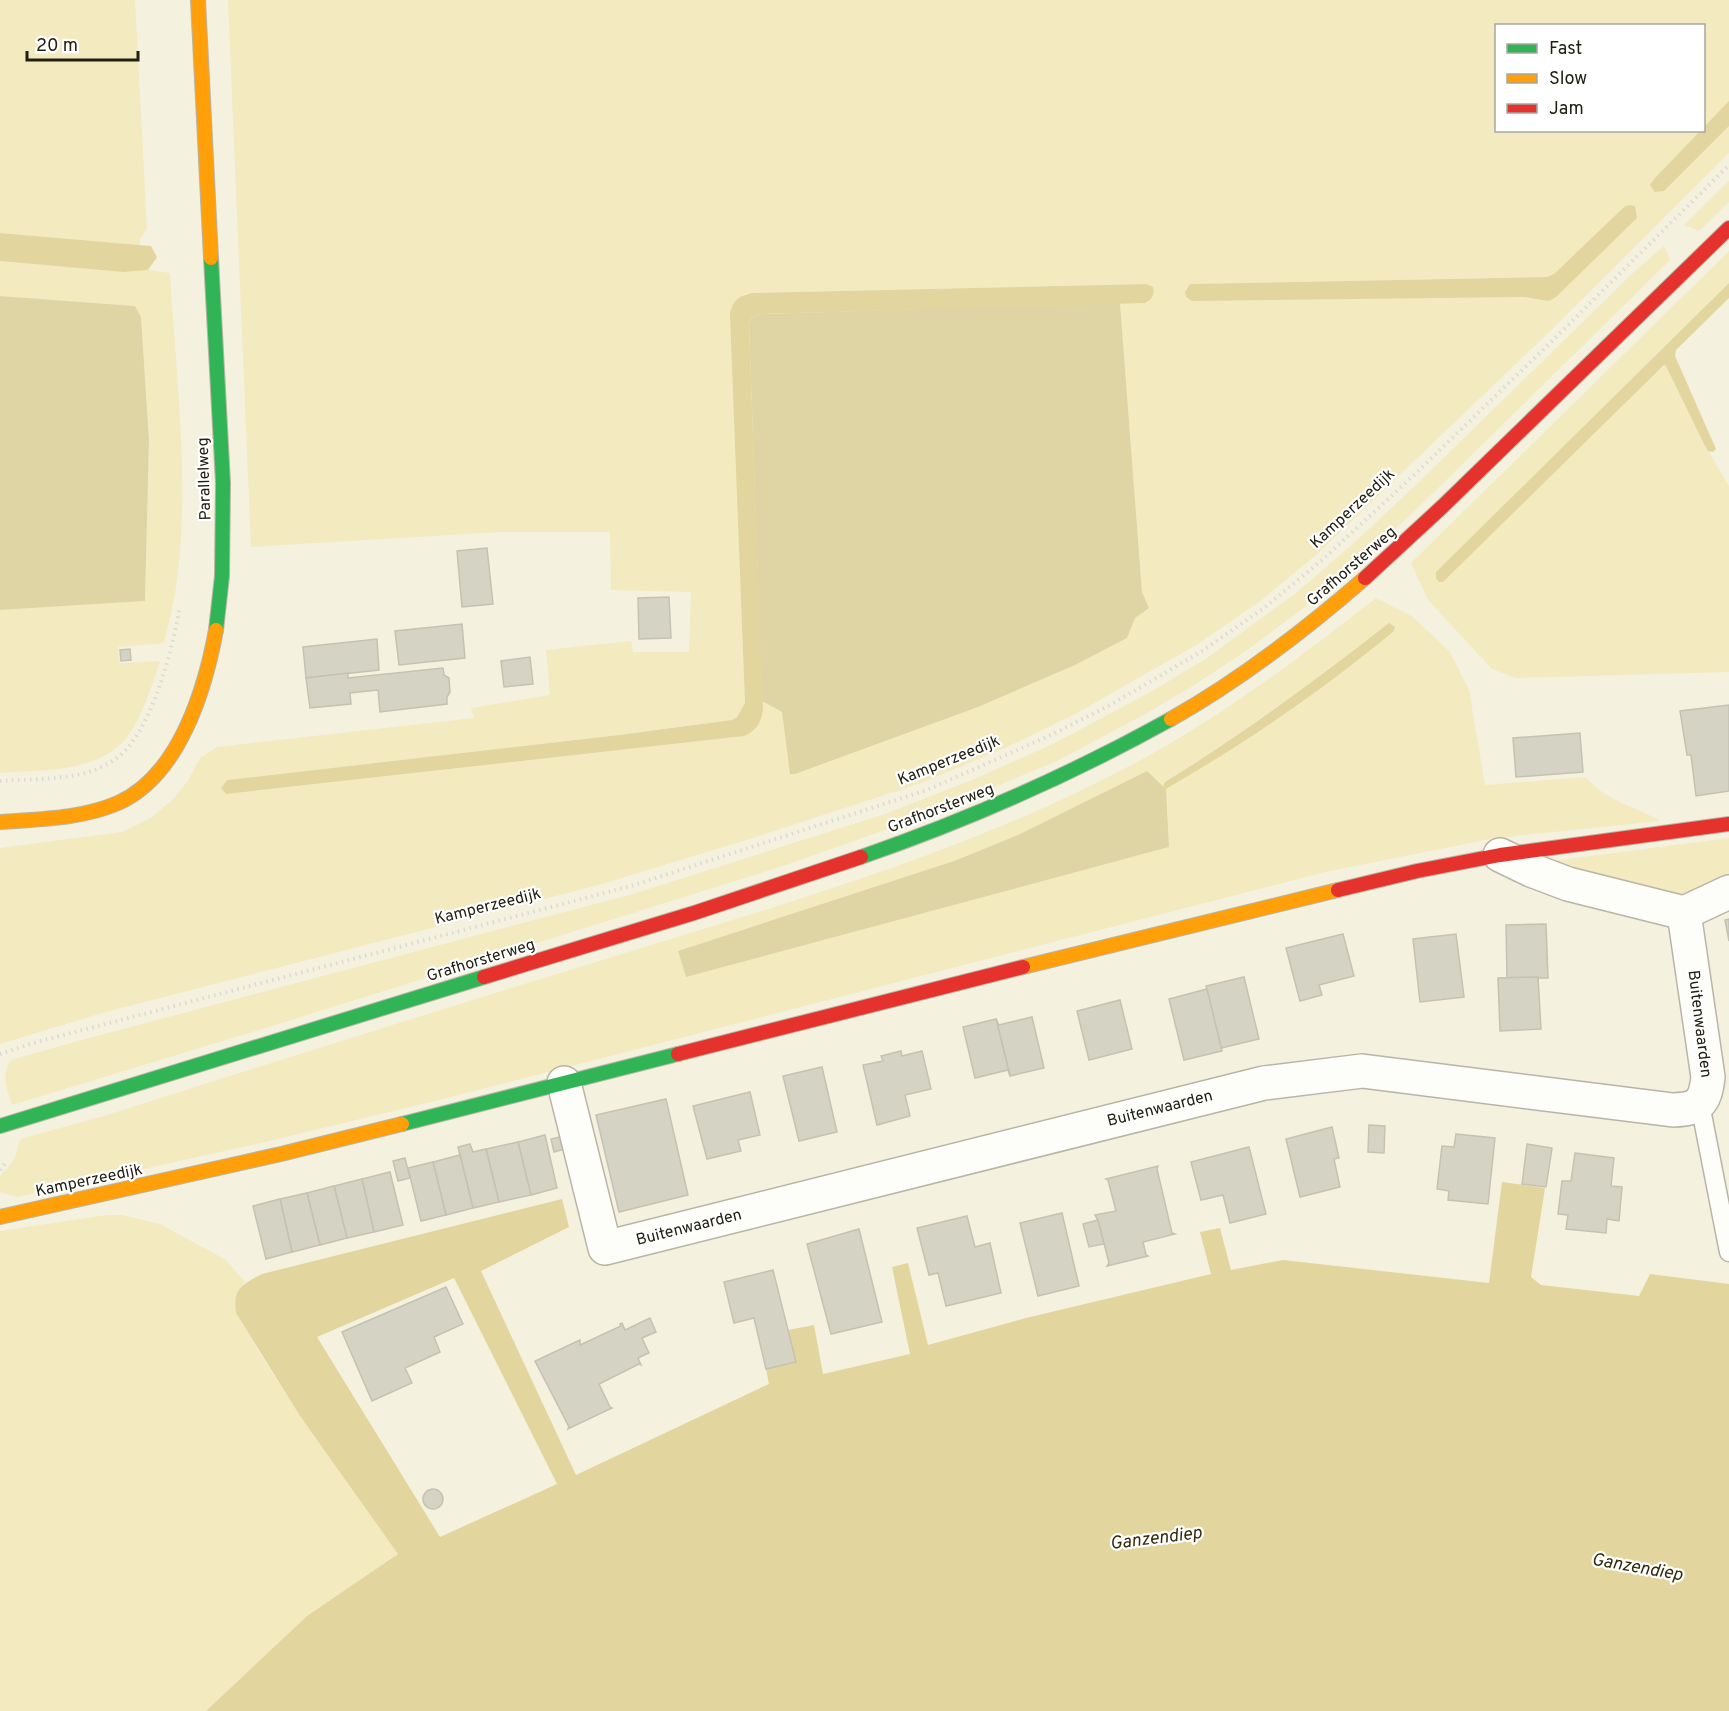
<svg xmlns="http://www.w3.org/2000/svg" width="1729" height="1711" viewBox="0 0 1729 1711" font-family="Overpass,sans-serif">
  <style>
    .green { fill: #f3eac0; fill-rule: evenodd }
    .forest { fill: #dfd5a4 }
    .water { fill: #e2d69e; fill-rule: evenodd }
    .building { fill: #d5d3c4; stroke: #c5c2b4; stroke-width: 1.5 }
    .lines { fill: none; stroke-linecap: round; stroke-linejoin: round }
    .lane-casing { stroke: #b8b5a6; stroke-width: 21 }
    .street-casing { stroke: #b8b5a6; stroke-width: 36 }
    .fast-casing { stroke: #b8b5a6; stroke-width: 16 }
    .slow-casing { stroke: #b8b5a6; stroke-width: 16 }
    .jam-casing { stroke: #b8b5a6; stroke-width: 16 }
    .path { stroke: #dbdad4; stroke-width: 4; stroke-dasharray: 1.5 4.5; stroke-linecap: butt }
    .lane { stroke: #fdfdfa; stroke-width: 18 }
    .street { stroke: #fdfdfa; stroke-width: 33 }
    .fast { stroke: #30b455; stroke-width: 14 }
    .slow { stroke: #ff9f0a; stroke-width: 14 }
    .jam { stroke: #e5322d; stroke-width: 14 }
    .labels { text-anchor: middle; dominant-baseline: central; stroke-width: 4.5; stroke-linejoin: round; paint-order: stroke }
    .street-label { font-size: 16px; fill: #222013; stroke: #fff }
    .water-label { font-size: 18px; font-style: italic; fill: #302a08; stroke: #fff }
  </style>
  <rect width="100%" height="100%" fill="#f4f1de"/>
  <g class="green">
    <polygon points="0,0 135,0 147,229 140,239 140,245 0,233"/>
    <path d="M228 0H1729V101L1704 127V26H1496V130L1700 131 1655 178 1664 191 1729 126V153L1547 334 1316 555 1259 602 1198 644 1077 713 1007 747 924 782 756 837 602 884 102 1013 0 1044V848L122 832 151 818 171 801 188 781 200 758 217 747 474 718 471 708 550 695 546 650 631 641 633 652H689L691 592 611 590 610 532H499L251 547ZM1624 207 1637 218 1530 299 1525 297 1186 298 1185 292 1190 284 1547 277 1554 274ZM1145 284 1154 292C1148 307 1134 303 1120 303L1142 592 1149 608 1135 618 1127 638 1075 665 978 707 783 715 782 712 762 701 760 722 744 736 226 794 221 788 227 780 619 735 732 720 737 717 745 703 731 307 744 294 752 293Z"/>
    <polygon points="1729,181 1729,202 1699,231 1684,225"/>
    <path d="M1664 246 1670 260 1433 493 1363 560 1313 601 1243 653 1191 687 1145 714 1057 761 930 814 786 865 272 1026 12 1105C7 1089 1 1075 11 1060L74 1042 633 894 885 814 972 780 1055 743 1147 694 1207 658 1296 593 1354 543 1419 482 1636 270Z"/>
    <polygon points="1729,251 1729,283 1651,361 1443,582 1658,371 1666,365 1704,444 1729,486 1729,672 1516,678 1492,669 1428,600 1411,563"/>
    <path d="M0 261 123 272 148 270 170 273C176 377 192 496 174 599 171 614 167 629 164 643L118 647 120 663 160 661C152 684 145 709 132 730 105 774 45 769 0 773V610L145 601 149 440 141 317 135 306 0 296Z"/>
    <path d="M1376 598 1413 617 1450 652 1469 690 1485 785 1586 777C1605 801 1635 806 1660 821L1495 838 1325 872 447 1098 261 1143 17 1197 0 1192V1176C14 1162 15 1159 20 1140L24 1138 104 1116C277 1061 449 1007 622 954 801 899 983 847 1148 756 1229 711 1303 655 1376 598ZM1395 627 1394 631C1322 691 1247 742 1166 789L1169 847 686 976 678 951 954 861 1018 835 1147 771 1163 786 1165 782C1244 733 1317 677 1395 627Z"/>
    <polygon points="1729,838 1729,881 1687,899 1553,869 1552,861"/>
    <polygon points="107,1215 122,1215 160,1224 226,1260 245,1282 238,1290 236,1313 259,1352 300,1416 399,1554 307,1616 206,1711 0,1711 0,1231"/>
  </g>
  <g class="forest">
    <polygon points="0,296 135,306 141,317 149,440 145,601 0,610"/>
    <polygon points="1120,303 1142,592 1149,608 1135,618 1127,638 1075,665 978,707 795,774 790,774 782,712 762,701 749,324 752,318 760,314"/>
    <polygon points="1147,771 1166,789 1169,847 686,977 678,951 954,861 1018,835"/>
  </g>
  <g class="water">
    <polygon points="1729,101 1729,126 1664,191 1655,192 1650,185 1655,178 1700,131 1704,130 1704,127"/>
    <polygon points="1629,205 1635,206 1637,218 1556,297 1549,301 1524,297 1192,301 1186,297 1185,292 1190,284 1547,277 1554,274 1624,207"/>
    <polygon points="0,233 151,246 157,257 148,270 123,272 0,261"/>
    <polygon points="1729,283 1729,298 1676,350 1675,356 1716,449 1713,452 1708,451 1704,444 1666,366 1664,365 1443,582 1439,582 1436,578 1436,572"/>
    <path d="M1146 284 1153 287C1155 295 1152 299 1145 303L760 314 752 318 749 324 763 708C762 721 757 731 744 736L226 794 221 788 227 780 619 735 732 720 737 717 745 703 730 315C732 301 738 296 752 293Z"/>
    <path d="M1389 623 1395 627 1394 631C1322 691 1247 742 1166 789L1163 786 1165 782C1243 734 1316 680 1389 623Z"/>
    <path d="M1502 1182 1545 1188 1531 1277 1541 1285 1639 1296 1650 1274 1729 1284V1711H206L307 1616 398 1554 300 1416 236 1313C233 1288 241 1285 262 1274L562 1199 569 1227 481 1271 576 1475 769 1384 766 1369 796 1362 788 1330 814 1325 823 1374 910 1354 892 1267 908 1263 928 1345 1026 1318 1211 1274 1200 1232 1220 1228 1231 1270 1283 1260 1489 1283ZM454 1278 557 1484 440 1537 317 1337Z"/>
  </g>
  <g class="building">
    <polygon points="487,548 493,604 462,607 457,551"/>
    <polygon points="669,597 671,638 639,639 638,598"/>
    <polygon points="462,624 465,658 399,665 395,631"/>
    <polygon points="377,639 379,670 306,678 303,647"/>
    <polygon points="130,649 131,660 121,661 120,650"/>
    <polygon points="530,657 533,684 504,687 501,661"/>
    <polygon points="443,668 444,675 449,678 450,692 447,697 447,704 380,712 378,690 350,693 351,704 310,708 306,678 348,673 348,678"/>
    <polygon points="1729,705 1729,791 1696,796 1691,755 1687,755 1680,711"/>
    <polygon points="1580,733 1583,772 1516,777 1513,738"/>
    <polygon points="1729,919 1729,941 1725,920"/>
    <polygon points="1546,924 1548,978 1507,978 1506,925"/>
    <polygon points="1343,934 1354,976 1319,985 1322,995 1300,1001 1286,948"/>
    <polygon points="1456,934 1464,997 1420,1002 1413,939"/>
    <polygon points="1244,977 1259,1039 1221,1048 1206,986"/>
    <polygon points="1538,977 1541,1029 1500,1031 1498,978"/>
    <polygon points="1207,989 1222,1051 1184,1060 1169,999"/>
    <polygon points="1120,1000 1132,1049 1089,1060 1077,1011"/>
    <polygon points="1032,1017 1044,1068 1010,1076 996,1019 999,1025"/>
    <polygon points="996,1019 1010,1076 1008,1070 975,1078 963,1027"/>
    <polygon points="901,1051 902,1056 922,1051 931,1089 905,1095 910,1116 877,1125 863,1065 883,1061 881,1056"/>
    <polygon points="822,1067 837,1132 799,1141 783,1076"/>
    <polygon points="750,1092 760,1135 738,1140 741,1151 707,1159 693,1106"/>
    <polygon points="666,1099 688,1195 619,1212 596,1115"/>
    <polygon points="1369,1125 1385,1126 1384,1153 1368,1152"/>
    <polygon points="1332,1127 1339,1158 1334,1159 1340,1187 1300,1197 1286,1139"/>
    <polygon points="1456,1134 1495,1138 1488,1204 1448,1200 1449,1191 1437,1189 1442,1146 1454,1147"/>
    <polygon points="545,1135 557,1188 531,1195 518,1142"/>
    <polygon points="564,1136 568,1148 554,1152 551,1139"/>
    <polygon points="518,1142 531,1195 499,1202 486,1149"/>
    <polygon points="470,1144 473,1152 486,1149 499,1202 473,1208 458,1147"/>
    <polygon points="1527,1144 1552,1148 1546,1187 1522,1184"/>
    <polygon points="1249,1147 1266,1214 1230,1223 1223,1195 1201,1200 1191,1162"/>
    <polygon points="1575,1153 1614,1158 1611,1186 1622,1187 1619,1221 1607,1219 1606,1233 1566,1229 1568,1215 1558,1214 1562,1181 1571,1181"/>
    <polygon points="460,1155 473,1208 446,1215 433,1162"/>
    <polygon points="405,1158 410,1178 398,1181 393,1161"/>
    <polygon points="433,1162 446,1215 421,1221 408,1168"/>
    <polygon points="1158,1166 1157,1169 1172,1233 1175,1234 1143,1242 1146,1255 1148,1256 1107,1266 1109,1263 1098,1220 1095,1215 1116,1211 1108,1180 1106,1179"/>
    <polygon points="390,1172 403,1225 374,1232 362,1179"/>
    <polygon points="362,1179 374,1232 347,1238 334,1186"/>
    <polygon points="334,1186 347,1238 320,1245 307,1193"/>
    <polygon points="307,1193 320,1245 292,1252 280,1199"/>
    <polygon points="280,1199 292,1252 266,1259 253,1206"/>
    <polygon points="1062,1213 1079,1286 1038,1296 1020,1223"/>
    <polygon points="967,1216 975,1247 990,1243 1001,1293 946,1306 938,1273 929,1275 917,1228"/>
    <polygon points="1098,1220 1104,1244 1089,1247 1083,1224"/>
    <polygon points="859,1229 882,1322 831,1334 807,1244"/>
    <polygon points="773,1270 796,1362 766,1369 754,1318 734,1323 724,1282"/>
    <polygon points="446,1287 463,1324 434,1337 440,1352 405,1368 412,1383 372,1401 342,1332"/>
    <polygon points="650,1318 656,1332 642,1338 649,1353 638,1358 641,1365 639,1364 599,1384 610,1407 612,1408 568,1429 569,1427 535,1361 580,1340 580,1345 621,1326 620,1324 622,1323 625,1330"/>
    <circle cx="433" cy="1499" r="10"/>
  </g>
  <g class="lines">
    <defs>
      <polyline id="lane" points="1700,1104 1729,1252"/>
      <g id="street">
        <polyline points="1500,855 1531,870 1568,884 1684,913 1729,892"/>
        <path d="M564 1083 605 1248 1264 1083 1362 1071 1673 1110C1699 1109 1705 1103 1708 1077L1684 913"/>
      </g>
      <g id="fast">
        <polyline points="211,258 223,483 222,576 216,630"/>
        <path d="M861 857C968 820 1072 774 1171 719"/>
        <polyline points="402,1124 678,1054"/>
        <polyline points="0,1126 484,977"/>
      </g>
      <g id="slow">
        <polyline points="198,0 211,258"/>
        <path d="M1171 719C1242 679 1304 631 1365 578"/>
        <path d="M0 822C39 819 81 819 118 803 179 776 205 690 216 630"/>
        <polyline points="1023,967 1338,890"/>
        <polyline points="0,1217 281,1154 402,1124"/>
      </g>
      <g id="jam">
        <polyline points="1365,578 1443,506 1729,228"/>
        <polyline points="1338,890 1417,871 1500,855 1729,824"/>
        <polyline points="484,977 694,913 861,857"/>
        <polyline points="678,1054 1023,967"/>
      </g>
    </defs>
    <use href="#lane" class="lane-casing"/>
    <use href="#street" class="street-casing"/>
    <use href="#fast" class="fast-casing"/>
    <use href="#slow" class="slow-casing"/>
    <use href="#jam" class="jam-casing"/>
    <g class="path">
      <path d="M0 781C30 779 64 780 92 771 106 766 121 757 130 745 157 710 172 649 180 607"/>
      <polyline points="0,1054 33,1043 631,886 927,790 1051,735 1112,704 1202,651 1264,608 1321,561 1413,476 1552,341 1729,165"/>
      <polyline points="0,1170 7,1161"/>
    </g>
    <use href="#lane" class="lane"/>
    <use href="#street" class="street"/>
    <use href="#fast" class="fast"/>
    <use href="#slow" class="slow"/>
    <use href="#jam" class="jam"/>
  </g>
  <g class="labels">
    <g class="street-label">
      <text transform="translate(205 479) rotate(-92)">Parallelweg</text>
      <text transform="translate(1353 509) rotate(-43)">Kamperzeedijk</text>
      <text transform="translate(1352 567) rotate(-41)">Grafhorsterweg</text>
      <text transform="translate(949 761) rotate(-22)">Kamperzeedijk</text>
      <text transform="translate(941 809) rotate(-21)">Grafhorsterweg</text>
      <text transform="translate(488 907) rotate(-14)">Kamperzeedijk</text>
      <text transform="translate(481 961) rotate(-17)">Grafhorsterweg</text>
      <text transform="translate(1699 1024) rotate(83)">Buitenwaarden</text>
      <text transform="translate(1160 1109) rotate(-14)">Buitenwaarden</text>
      <text transform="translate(89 1181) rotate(-12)">Kamperzeedijk</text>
      <text transform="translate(689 1228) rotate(-14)">Buitenwaarden</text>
    </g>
    <g class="water-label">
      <text transform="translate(1156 1539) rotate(-7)">Ganzendiep</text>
      <text transform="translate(1637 1568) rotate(10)">Ganzendiep</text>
    </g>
  </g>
  <rect x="1495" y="24" width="210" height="108" fill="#ffffff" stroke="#a7a6a1" stroke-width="1.5"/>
  <rect x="1507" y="44" width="30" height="9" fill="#30b455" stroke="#a7a6a1" stroke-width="1.5"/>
  <text x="1549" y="54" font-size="18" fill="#222013">Fast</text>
  <rect x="1507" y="74" width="30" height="9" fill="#ff9f0a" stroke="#a7a6a1" stroke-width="1.5"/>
  <text x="1549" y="84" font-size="18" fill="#222013">Slow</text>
  <rect x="1507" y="104" width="30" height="9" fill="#e5322d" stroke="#a7a6a1" stroke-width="1.5"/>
  <text x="1549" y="114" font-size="18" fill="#222013">Jam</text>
  <path d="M27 51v9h111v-9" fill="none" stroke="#222013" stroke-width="3"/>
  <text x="36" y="51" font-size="18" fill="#222013" stroke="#ffffff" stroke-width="4.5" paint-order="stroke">20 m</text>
</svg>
